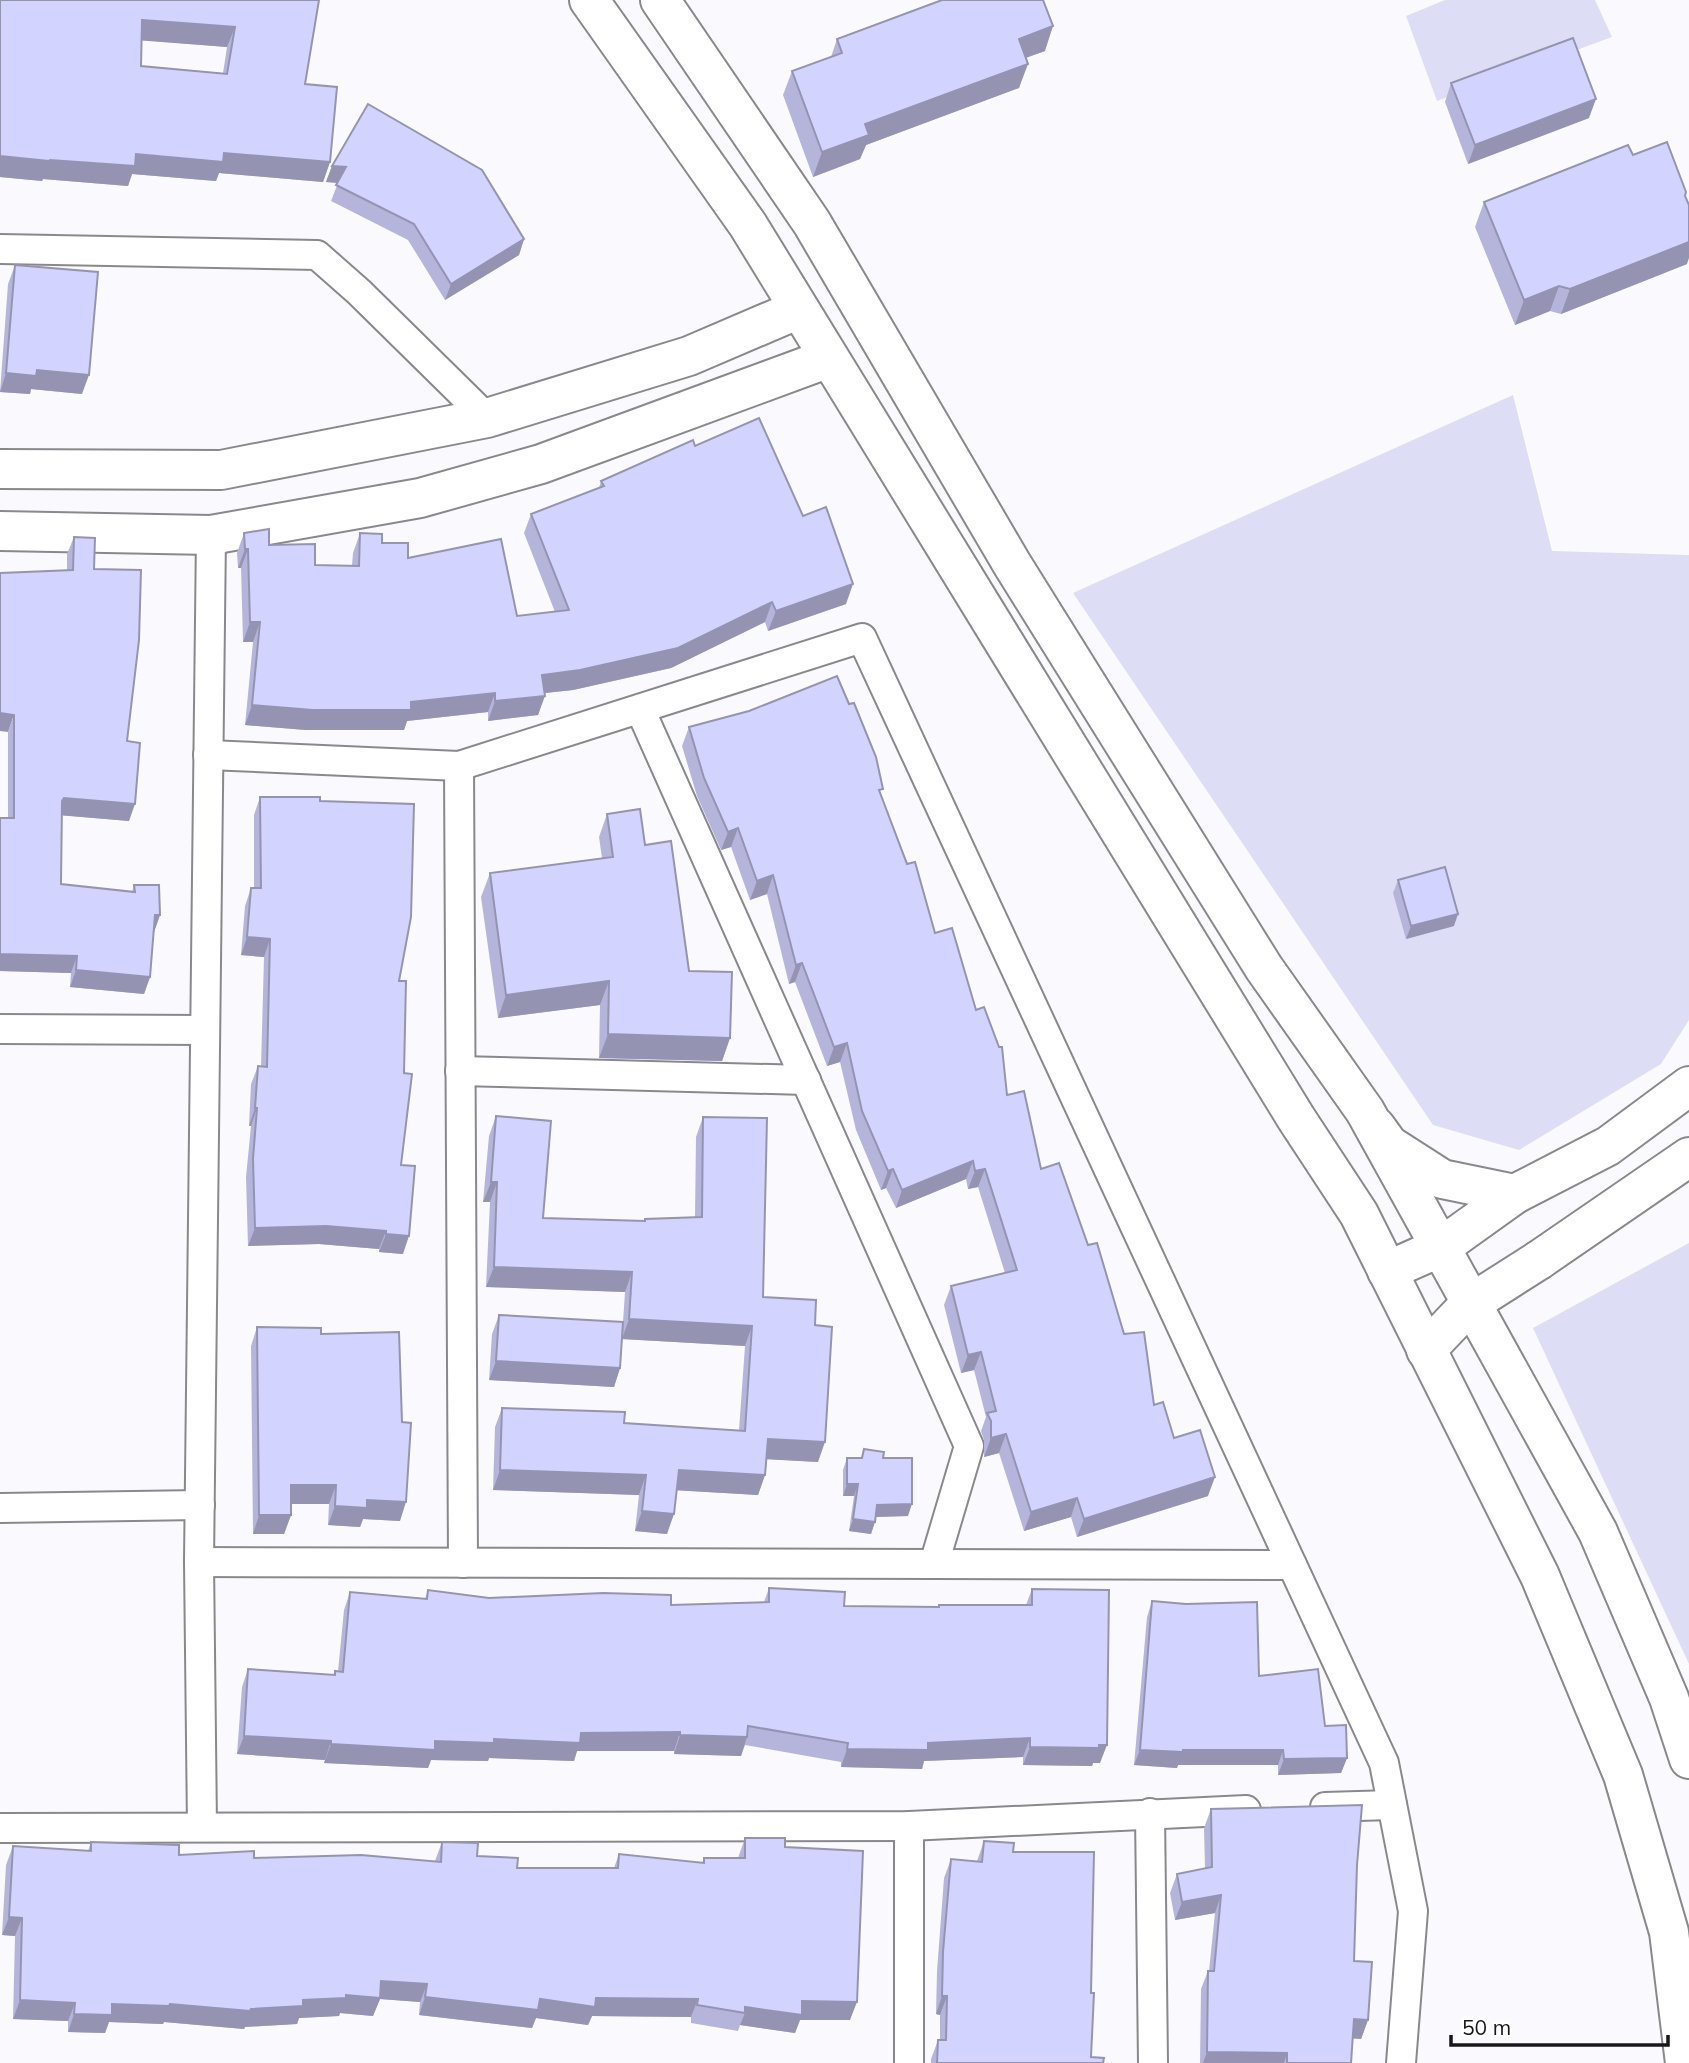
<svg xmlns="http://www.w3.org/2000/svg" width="1689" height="2063" viewBox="0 0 1689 2063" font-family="Mulish,sans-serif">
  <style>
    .green { fill: #ddddf5 }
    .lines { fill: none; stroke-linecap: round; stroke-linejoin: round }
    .minor-casing { stroke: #89898d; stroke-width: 32 }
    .secondary-casing { stroke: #89898d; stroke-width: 42 }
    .primary-casing { stroke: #89898d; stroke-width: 42 }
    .minor { stroke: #fff; stroke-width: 28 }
    .secondary { stroke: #fff; stroke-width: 38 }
    .primary { stroke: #fff; stroke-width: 38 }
    .wall { fill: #b5b5db; fill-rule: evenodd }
    .shaded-wall { fill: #9494b2 }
    .building { fill: #d3d3ff; stroke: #9494b2; stroke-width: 2; fill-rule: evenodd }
  </style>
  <rect width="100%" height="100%" fill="#fafafe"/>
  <g class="green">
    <polygon points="1445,0 1595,0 1612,37 1437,101 1406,16"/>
    <polygon points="1513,395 1552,551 1689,555 1689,1020 1661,1064 1519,1150 1433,1125 1073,593"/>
    <polygon points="1689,1243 1689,1664 1533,1328"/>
  </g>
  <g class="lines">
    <defs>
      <g id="minor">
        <polyline points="0,249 317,255 359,292 487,418"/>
        <polyline points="640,709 969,1446 934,1564"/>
        <polyline points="208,755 459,766 862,638 1384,1763 1413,1911 1401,2063"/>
        <polyline points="459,766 463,1563"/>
        <polyline points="0,1029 205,1030"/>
        <polyline points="460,1071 806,1080"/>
        <polyline points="0,1508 200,1505"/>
        <polyline points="199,1562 1292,1565"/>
        <polyline points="1325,1807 1392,1805"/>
        <polyline points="1150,1813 1153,2063"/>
        <polyline points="909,1826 909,2063"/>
        <polyline points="202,1827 199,1562 211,535"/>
        <polyline points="0,1828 909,1826 1246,1810"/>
      </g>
      <g id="secondary">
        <polyline points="0,469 221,470 487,418 689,356 799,309"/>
        <polyline points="0,531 211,535 420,498 541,464 829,358"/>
        <polyline points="1376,1127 1389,1145 1442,1179 1515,1194"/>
        <polyline points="1539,1260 1689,1157"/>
        <polyline points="1387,1271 1441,1247 1515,1194 1608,1146 1689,1086"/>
      </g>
      <g id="primary">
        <polyline points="589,0 748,225 1296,1118 1359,1214 1540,1576 1623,1775 1669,1932 1685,2063"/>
        <polyline points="660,0 812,223 1012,564 1264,968 1365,1111 1598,1532 1669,1698 1689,1759"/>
        <polyline points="1426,1350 1470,1304 1539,1260"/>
      </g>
    </defs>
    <use href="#minor" class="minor-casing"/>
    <use href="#secondary" class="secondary-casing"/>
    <use href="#primary" class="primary-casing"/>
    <use href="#minor" class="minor"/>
    <use href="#secondary" class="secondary"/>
    <use href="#primary" class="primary"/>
  </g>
  <g class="wall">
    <path d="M0 0H319L305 84 330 162 323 182 219 173 216 181 132 174 128 186 43 179 42 181 0 177ZM142 40 227 47 223 73 141 66Z"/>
    <polygon points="837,39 1045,51 1026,58 1019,88 866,145 860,159 813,177 783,95 792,71 831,57"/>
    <polygon points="1451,83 1589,118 1468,164 1445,102"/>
    <polygon points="1633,155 1685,196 1687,264 1561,314 1550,311 1515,325 1475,227 1484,202"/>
    <polygon points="332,166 524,239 519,255 445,300 408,240 331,201 338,183 326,182"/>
    <polygon points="15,265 82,394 31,389 30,394 0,392 8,284"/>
    <polygon points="695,446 803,516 846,604 768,631 765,622 671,668 573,690 545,693 538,715 488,721 488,712 407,721 404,730 306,730 245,725 253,642 243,642 241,568 238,568 237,553 244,533 315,565 352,565 353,553 360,533 382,543 408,558 517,616 555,612 524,533 531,514 599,488 601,481"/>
    <polygon points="74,537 94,569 127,741 129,821 61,815 61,884 132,892 134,885 160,915 154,932 150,977 144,994 70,987 71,973 0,971 0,818 8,818 8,732 67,570 67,554"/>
    <polygon points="689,727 881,795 935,933 976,1010 1007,1095 1041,1169 1088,1245 1154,1405 1208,1496 1077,1537 1071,1517 1024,1531 999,1453 984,1457 984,1440 981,1431 986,1417 974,1370 961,1373 944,1305 951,1286 1005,1273 978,1187 968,1189 966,1179 896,1208 886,1188 881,1190 856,1130 840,1062 827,1066 795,982 789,984 767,894 750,900 731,847 721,850 697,796 682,746"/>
    <polygon points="260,797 320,801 399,981 403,1254 379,1252 379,1249 319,1244 248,1246 246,1177 251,1126 249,1126 251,1084 258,1066 261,1067 264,957 241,955 245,906 251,888 254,888 254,815"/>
    <polygon points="607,814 645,845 689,971 730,1038 722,1061 599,1058 600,1005 498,1018 481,897 490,873 602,858 599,837"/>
    <polygon points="1398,880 1454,926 1406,939 1393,893"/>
    <polygon points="496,1116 543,1218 644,1221 645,1219 695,1217 696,1137 703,1117 763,1297 815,1325 818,1462 767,1459 765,1475 758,1495 677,1490 667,1534 635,1531 639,1495 493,1490 495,1427 502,1408 624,1423 739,1430 745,1346 622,1339 620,1368 614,1387 489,1380 492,1334 499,1315 623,1322 625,1292 486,1287 490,1202 483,1202 489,1136"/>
    <polygon points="257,1327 321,1334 400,1521 363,1519 360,1527 328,1525 329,1504 291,1504 291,1515 284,1534 253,1534 251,1346"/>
    <polygon points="864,1449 883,1458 908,1516 876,1517 871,1534 849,1531 854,1496 843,1496 843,1470 847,1458 861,1458"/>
    <polygon points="769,1588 844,1606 938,1607 939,1605 1026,1605 1032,1589 1100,1763 1093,1763 1092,1766 1023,1765 1023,1757 924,1761 922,1769 841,1767 841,1762 745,1745 741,1756 674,1754 674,1751 577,1751 574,1761 489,1758 488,1761 431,1760 428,1768 324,1763 325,1760 237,1754 242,1687 248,1669 333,1675 335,1671 338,1671 344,1610 350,1592 425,1599 428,1590 489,1598 671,1605 764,1602"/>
    <polygon points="1152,1601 1259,1676 1325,1726 1347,1758 1341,1773 1278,1775 1278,1765 1178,1765 1177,1768 1134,1765 1147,1617"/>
    <polygon points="1211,1809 1357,1865 1354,1961 1368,2020 1361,2039 1352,2038 1351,2063 1200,2063 1201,1989 1208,1971 1209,1971 1215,1913 1175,1920 1170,1893 1177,1874 1205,1868 1204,1828"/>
    <polygon points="745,1838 785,1847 850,2020 800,2020 795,2033 740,2025 738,2031 691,2023 691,2017 592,2016 588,2025 536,2018 532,2028 419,2015 420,2002 380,1999 373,2016 340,2013 339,2016 299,2018 297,2024 245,2027 244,2029 164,2022 163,2024 109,2022 105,2033 68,2032 68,2021 13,2019 15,1936 2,1935 6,1865 13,1846 88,1851 91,1842 179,1855 254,1858 435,1861 442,1842 477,1856 517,1868 614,1868 619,1854 702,1863 704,1858 738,1858"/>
    <polygon points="984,1841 1013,1852 1091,1993 1091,2057 1103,2063 931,2063 931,2059 938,2040 940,2040 940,2015 936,2014 937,1971 944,1878 951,1859 977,1861"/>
  </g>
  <g class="shaded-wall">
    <polygon points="142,20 235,27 227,47 135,40"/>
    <polygon points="1053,26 1045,51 1010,63 1019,39"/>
    <polygon points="1028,64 1019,88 866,145 860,159 813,177 822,152 865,124"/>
    <polygon points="1596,99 1589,118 1468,164 1475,145"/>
    <polygon points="224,153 330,162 323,182 219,173 216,181 132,174 128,186 43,179 42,181 0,177 0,156 50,160 136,154"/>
    <polygon points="332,166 346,167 340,183 326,182"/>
    <polygon points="524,239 519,255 445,300 451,284"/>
    <polygon points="1689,242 1689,258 1687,264 1561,314 1570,289"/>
    <polygon points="1559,286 1550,311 1515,325 1524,300"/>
    <polygon points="37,370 89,375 82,394 31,389 30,394 0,392 6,373"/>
    <polygon points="245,549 248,549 241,568 238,568"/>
    <polygon points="853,584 846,604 768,631 776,611"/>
    <polygon points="772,602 765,622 671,668 573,690 535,694 542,675"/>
    <polygon points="250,622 260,622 253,642 243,642"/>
    <polygon points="495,693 488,712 407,721 404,730 306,730 245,725 252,705 411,702"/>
    <polygon points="545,696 538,715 488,721 495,701"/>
    <polygon points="0,713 14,715 8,732 0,731"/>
    <polygon points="64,798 135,804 129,821 57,815"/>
    <polygon points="738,828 731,847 721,850 728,832"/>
    <polygon points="773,875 767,894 750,900 757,881"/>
    <polygon points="1458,914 1454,926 1406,939 1411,926"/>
    <polygon points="155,915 160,915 154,932"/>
    <polygon points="247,937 270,939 264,957 241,955"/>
    <polygon points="0,954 77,956 71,973 0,971"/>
    <polygon points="802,963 795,982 789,984 796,965"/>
    <polygon points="76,970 150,977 144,994 70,987"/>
    <polygon points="609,981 600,1005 498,1018 506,995"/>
    <polygon points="608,1034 730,1038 722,1061 599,1058"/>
    <polygon points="847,1043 840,1062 827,1066 834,1047"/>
    <polygon points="255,1108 257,1108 251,1126 249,1126"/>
    <polygon points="973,1161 966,1179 896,1208 902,1190"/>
    <polygon points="893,1169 886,1188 881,1190 888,1171"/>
    <polygon points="985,1169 978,1187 968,1189 975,1171"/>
    <polygon points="491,1182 497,1182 490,1202 483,1202"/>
    <polygon points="326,1226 386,1231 379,1249 319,1244 248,1246 255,1228"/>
    <polygon points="386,1234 409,1236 403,1254 379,1252"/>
    <polygon points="494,1267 632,1272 625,1292 486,1287"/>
    <polygon points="629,1319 752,1326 745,1346 622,1339"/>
    <polygon points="981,1352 974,1370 961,1373 968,1355"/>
    <polygon points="496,1361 620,1368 614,1387 489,1380"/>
    <polygon points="1006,1434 999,1453 984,1457 991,1438"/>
    <polygon points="768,1439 825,1442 818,1462 761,1459"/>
    <polygon points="500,1470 646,1475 639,1495 493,1490"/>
    <polygon points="679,1470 765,1475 758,1495 671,1490"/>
    <polygon points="1215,1477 1208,1496 1077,1537 1084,1519"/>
    <polygon points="847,1484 858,1484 854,1496 843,1496"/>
    <polygon points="291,1485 336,1485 329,1504 284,1504"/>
    <polygon points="1077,1498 1071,1517 1024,1531 1031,1512"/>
    <polygon points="367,1500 406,1502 400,1521 363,1519 360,1527 328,1525 335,1506"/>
    <polygon points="912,1504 908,1516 873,1517 877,1505"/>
    <polygon points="642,1511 674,1514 667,1534 635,1531"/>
    <polygon points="259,1515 291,1515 284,1534 253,1534"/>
    <polygon points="853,1519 875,1522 871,1534 849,1531"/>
    <polygon points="680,1732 674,1751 577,1751 574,1761 489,1758 488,1761 431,1760 428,1768 324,1763 331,1744 494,1739 581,1733"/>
    <polygon points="680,1735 747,1737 741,1756 674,1754"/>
    <polygon points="244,1736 331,1741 325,1760 237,1754"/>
    <polygon points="1030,1738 1023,1757 924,1761 922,1769 841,1767 847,1749 928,1743"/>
    <polygon points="1099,1745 1107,1745 1100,1763 1093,1763 1092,1766 1023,1765 1030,1747"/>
    <polygon points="1140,1750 1283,1750 1278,1765 1178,1765 1177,1768 1134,1765"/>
    <polygon points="1347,1758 1341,1773 1278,1775 1284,1759"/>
    <polygon points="1221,1895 1215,1913 1175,1920 1182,1902"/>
    <polygon points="9,1917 22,1918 15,1936 2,1935"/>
    <polygon points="381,1981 427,1984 420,2002 380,1999 373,2016 340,2013 339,2016 299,2018 297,2024 245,2027 244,2029 164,2022 163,2024 109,2022 105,2033 68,2032 74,2014 112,2004 170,2004 251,2009 303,2000 346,1995"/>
    <polygon points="942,1996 947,1996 940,2015 936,2014"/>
    <polygon points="425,1997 540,1999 596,1998 698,1999 691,2017 592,2016 588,2025 536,2018 532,2028 419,2015"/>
    <polygon points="20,2000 75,2003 68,2021 13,2019"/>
    <polygon points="802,2001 857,2002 850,2020 800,2020 795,2033 740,2025 745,2013 745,2007"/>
    <polygon points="1354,2019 1368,2020 1361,2039 1347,2038"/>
    <polygon points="1207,2052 1287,2053 1284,2063 1203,2063"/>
  </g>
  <g class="building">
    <path d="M0 0H319L305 84 337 87 330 162 224 153 223 162 136 154 135 166 50 160 49 161 0 156ZM142 20 235 27 227 74 141 66Z"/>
    <polygon points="942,0 1043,0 1053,26 1019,39 1028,64 865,124 869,135 822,152 792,71 842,53 837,39"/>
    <polygon points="1573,38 1596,99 1475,145 1451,83"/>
    <polygon points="368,104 482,170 524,239 451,284 414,224 336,185 346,167 332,166"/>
    <polygon points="1667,142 1686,192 1685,196 1689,205 1689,242 1570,289 1559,286 1524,300 1484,202 1628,145 1633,155"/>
    <polygon points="15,265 98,272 89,375 37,370 36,376 6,373"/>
    <polygon points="759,418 803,516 826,507 853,584 776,611 772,602 678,648 580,670 542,675 545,696 495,701 495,693 411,702 411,710 313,710 252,705 260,622 250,622 248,549 245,549 244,533 269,529 269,545 315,544 315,565 359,566 360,533 382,534 382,543 408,543 408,558 501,539 517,616 569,610 531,514 604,486 601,481 693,440 695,446"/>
    <polygon points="74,537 95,538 94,569 141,570 139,640 127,741 140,743 135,804 64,798 62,801 61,884 135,892 134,885 159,885 160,915 155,915 150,977 76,970 77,956 0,954 0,818 14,818 14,715 0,713 0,573 73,570"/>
    <polygon points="837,676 849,704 854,703 876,757 883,789 879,790 907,864 915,862 935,933 952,928 976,1010 984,1007 999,1047 1002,1047 1007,1095 1024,1091 1041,1169 1059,1163 1088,1245 1097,1243 1124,1334 1144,1332 1154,1405 1163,1402 1174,1438 1200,1430 1215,1477 1084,1519 1077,1498 1031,1512 1006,1434 991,1438 991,1421 987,1413 996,1411 981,1352 968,1355 951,1286 1017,1270 985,1169 975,1171 973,1161 902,1190 893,1169 888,1171 862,1111 847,1043 834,1047 802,963 796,965 773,875 757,881 738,828 728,832 704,778 689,727 749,711"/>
    <polygon points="260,797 320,797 320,801 414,804 411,917 399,981 406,981 404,1073 412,1074 401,1165 415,1166 409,1236 386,1234 386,1231 326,1226 255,1228 253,1159 257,1108 255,1108 258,1066 267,1067 270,939 247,937 251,888 261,888"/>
    <polygon points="640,809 645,845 671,841 689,971 732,972 730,1038 608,1034 609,981 506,995 490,873 613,857 607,814"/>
    <polygon points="1445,867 1458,914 1411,926 1398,880"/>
    <polygon points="496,1116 551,1121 543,1218 645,1221 645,1219 702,1217 703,1117 767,1118 763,1297 816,1300 815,1325 832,1327 825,1442 768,1439 765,1475 679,1470 674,1514 642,1511 646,1475 500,1470 502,1408 625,1412 624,1423 745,1431 752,1326 629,1319 632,1272 494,1267 497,1182 491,1182"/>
    <polygon points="499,1315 623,1322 620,1368 496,1361"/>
    <polygon points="257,1327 321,1328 321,1334 399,1332 402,1422 411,1423 406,1502 367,1500 367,1508 335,1506 336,1485 291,1485 291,1515 259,1515"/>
    <polygon points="864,1449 884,1452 883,1458 912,1458 912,1504 877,1505 875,1522 853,1519 858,1484 847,1484 847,1458 862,1458"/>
    <polygon points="769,1588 845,1592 844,1606 939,1607 939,1605 1032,1605 1032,1589 1109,1590 1107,1745 1099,1745 1099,1748 1030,1747 1030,1738 928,1743 928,1750 847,1749 848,1743 748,1726 747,1737 680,1735 680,1732 581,1733 580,1743 494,1739 494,1743 435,1741 435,1750 331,1744 331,1741 244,1736 248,1669 335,1675 335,1671 343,1672 350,1592 427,1599 428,1590 489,1598 603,1593 671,1595 671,1605 769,1602"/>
    <polygon points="1152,1601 1186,1604 1257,1602 1259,1676 1318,1669 1325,1726 1346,1725 1347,1758 1284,1759 1283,1750 1183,1750 1183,1752 1140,1750"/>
    <polygon points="1362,1805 1357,1865 1354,1961 1372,1962 1368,2020 1354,2019 1351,2063 1287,2063 1287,2053 1207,2052 1208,1971 1214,1971 1221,1895 1182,1902 1177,1874 1212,1867 1211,1809"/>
    <polygon points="745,1838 785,1838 785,1847 863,1851 857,2002 802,2001 802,2015 745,2007 745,2013 697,2005 698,1999 596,1998 595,2007 540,1999 538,2010 425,1997 427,1984 381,1981 380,1998 346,1995 346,1998 303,2000 303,2006 251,2009 250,2011 170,2004 169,2006 112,2004 112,2015 74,2014 75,2003 20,2000 22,1918 9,1917 13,1846 91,1851 91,1842 179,1845 179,1855 254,1851 254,1858 361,1855 441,1862 442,1842 478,1843 477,1856 518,1858 517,1868 618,1868 619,1854 704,1863 704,1858 745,1858"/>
    <polygon points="984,1841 1014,1843 1013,1852 1094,1852 1091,1993 1094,1993 1091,2057 1104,2058 1103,2063 937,2063 938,2040 946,2040 947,1996 942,1996 943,1952 951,1859 982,1862"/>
  </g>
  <path d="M1451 2035v10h217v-10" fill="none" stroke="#18181a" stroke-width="3.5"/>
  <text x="1462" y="2035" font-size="21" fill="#18181a" stroke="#ffffff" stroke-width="5" paint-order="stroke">50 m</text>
</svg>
